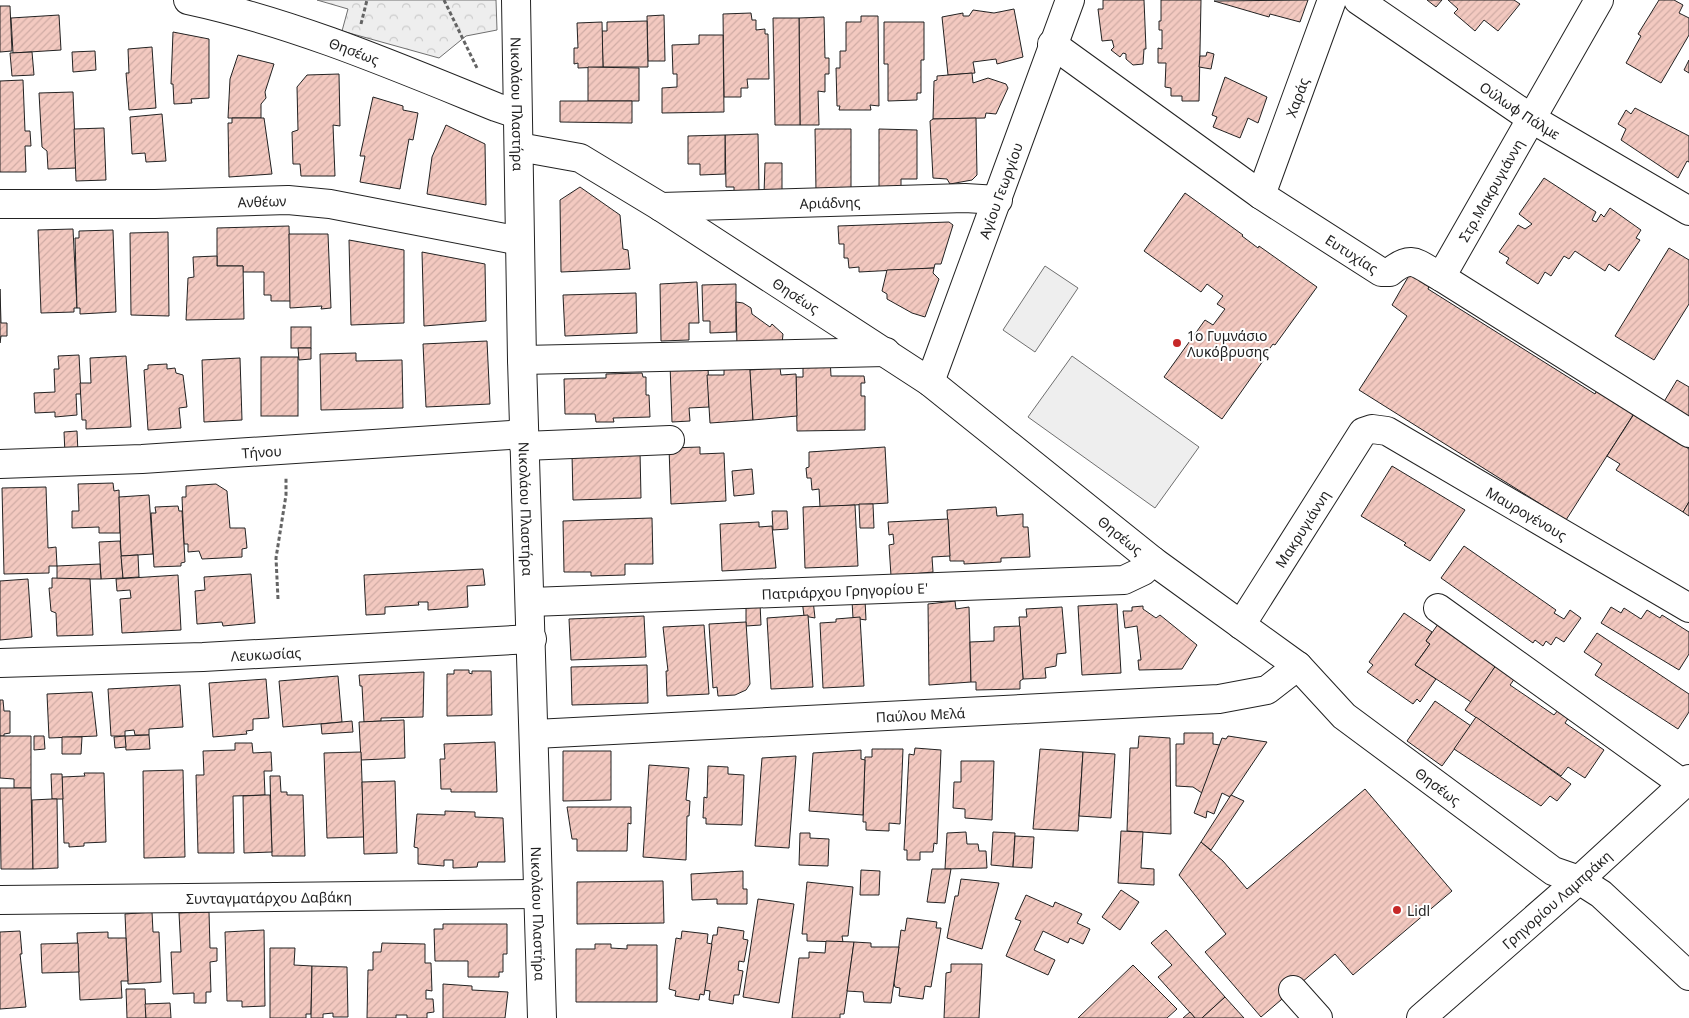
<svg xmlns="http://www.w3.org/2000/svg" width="1689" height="1018" viewBox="0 0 1689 1018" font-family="'Noto Sans',sans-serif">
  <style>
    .park { fill: url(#park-crowns); stroke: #6f6f6f }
    .pitch { fill: #eee; stroke: #6f6f6f }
    .building { fill: url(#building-hatch); stroke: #222 }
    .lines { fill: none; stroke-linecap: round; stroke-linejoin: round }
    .minor-casing { stroke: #222; stroke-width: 30 }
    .major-casing { stroke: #222; stroke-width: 30 }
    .path { stroke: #646464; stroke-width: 3; stroke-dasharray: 4 2.5; stroke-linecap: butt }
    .minor { stroke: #fff; stroke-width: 28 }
    .major { stroke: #fff; stroke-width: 28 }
    .poi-dot { fill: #c62828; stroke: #fff; stroke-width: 2 }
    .labels { text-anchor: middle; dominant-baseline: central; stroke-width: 4; stroke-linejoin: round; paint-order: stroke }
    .street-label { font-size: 14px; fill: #222; stroke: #fff }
    .poi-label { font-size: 14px; fill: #222; stroke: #fff; text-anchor: start }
  </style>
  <defs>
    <pattern id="park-crowns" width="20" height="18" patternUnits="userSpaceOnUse" patternTransform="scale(1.25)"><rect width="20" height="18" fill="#eee"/><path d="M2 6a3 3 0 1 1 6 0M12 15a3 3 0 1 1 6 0" fill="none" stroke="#ccc"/></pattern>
    <pattern id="building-hatch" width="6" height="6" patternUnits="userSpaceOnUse" patternTransform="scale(1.25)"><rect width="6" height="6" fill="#f3c9c0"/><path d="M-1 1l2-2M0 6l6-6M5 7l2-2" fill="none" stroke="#d0aca5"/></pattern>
  </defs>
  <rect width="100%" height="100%" fill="#fff"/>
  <polygon class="park" points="317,0 496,0 497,30 466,36 439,58 342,31 348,9"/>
  <g class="pitch">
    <polygon points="1045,266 1078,288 1035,352 1003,330"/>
    <polygon points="1072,356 1199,447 1155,508 1028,417"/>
  </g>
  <g class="building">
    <polygon points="1103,0 1144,0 1146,49 1144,49 1143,64 1133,65 1126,59 1126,54 1123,53 1120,57 1111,50 1114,47 1112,40 1102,41 1098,9 1103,9"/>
    <polygon points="1161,0 1201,0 1199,101 1182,101 1182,96 1171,96 1171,88 1165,87 1166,63 1158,63 1158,48 1162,49 1162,30 1159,30 1159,21 1161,21"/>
    <polygon points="1308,0 1300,22 1270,14 1269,17 1214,1"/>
    <polygon points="1427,0 1442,0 1436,7"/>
    <polygon points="1448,0 1514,0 1520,4 1498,31 1484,20 1475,31 1454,13 1458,9"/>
    <polygon points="1659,0 1674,0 1683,5 1679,13 1689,18 1689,35 1661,83 1626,63 1641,36 1638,34"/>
    <polygon points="0,6 10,6 12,51 0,52"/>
    <polygon points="1014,9 1023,57 997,64 996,59 973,62 975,73 948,75 942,17 963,13 963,16 969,16 973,10 994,13"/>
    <polygon points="751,13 752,20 756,20 756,30 765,29 765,34 768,34 769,79 747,79 748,88 741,88 741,97 724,97 723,14"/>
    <polygon points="59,15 61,50 13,53 11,18"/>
    <polygon points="664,15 665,61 648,61 647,16"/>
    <polygon points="861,16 878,16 879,106 870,105 871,110 839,110 840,106 837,106 836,68 840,68 840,51 846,51 846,22 861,22"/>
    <polygon points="824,17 825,58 829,58 829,74 825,74 825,92 818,91 819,125 800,125 799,18"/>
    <polygon points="773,18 799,18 800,125 775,125"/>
    <polygon points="647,21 648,67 603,67 602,31 607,31 607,22"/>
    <polygon points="602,22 603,67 578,68 578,63 574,64 574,48 578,48 577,23"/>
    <polygon points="884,22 924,22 924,60 921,60 921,93 917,93 917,100 888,101 888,64 884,64"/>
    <polygon points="173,32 209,39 209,98 191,99 192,103 174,104 173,84 171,84"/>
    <polygon points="699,35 723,35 724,112 662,113 662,88 677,87 677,74 673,74 672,45 699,44"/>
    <polygon points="152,47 156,108 129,110 126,73 129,73 128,49"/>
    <polygon points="95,51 96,70 73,72 72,52"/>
    <polygon points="32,52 34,75 12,76 10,53"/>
    <polygon points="1207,52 1214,54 1211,69 1199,67 1200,56 1206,56"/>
    <polygon points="238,55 274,64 265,92 266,98 261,104 261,118 228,118 230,79"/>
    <polygon points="1689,60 1689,73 1684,70"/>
    <polygon points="588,67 639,68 639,101 588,101"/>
    <polygon points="972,73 973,83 988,78 1006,84 1008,88 996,114 986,113 985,118 933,119 934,81 937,80 937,76"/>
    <polygon points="339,74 340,126 333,125 335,176 301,176 300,164 293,164 292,132 298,130 297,87 307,75"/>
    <polygon points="1225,77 1267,97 1258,123 1248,118 1240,138 1213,127 1217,117 1212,115"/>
    <polygon points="23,80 25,131 30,131 31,146 25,146 26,172 0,172 0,81"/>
    <polygon points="73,92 76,168 48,169 47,151 42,147 39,93"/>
    <polygon points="373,97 403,106 403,110 418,113 413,140 409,139 400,189 360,182 365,156 360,156"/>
    <polygon points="560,101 632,101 632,123 560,122"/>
    <polygon points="1635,108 1689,136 1689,162 1687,161 1678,178 1621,140 1626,129 1618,124 1626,110 1631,114"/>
    <polygon points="162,114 166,161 146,162 145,153 132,154 130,117"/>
    <polygon points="232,118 264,118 272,174 229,177 228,123 232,123"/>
    <polygon points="976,118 977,175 972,180 950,184 947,179 933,178 930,121 933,119"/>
    <polygon points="446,125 485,144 486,205 427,194 432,157"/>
    <polygon points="104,128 106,180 76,181 74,129"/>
    <polygon points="815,129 851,129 851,190 816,191"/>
    <polygon points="879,129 917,130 917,179 901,179 901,187 879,187"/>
    <polygon points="758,134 759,192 734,193 734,187 726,187 725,135"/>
    <polygon points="725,135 725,174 700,175 700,164 688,164 688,136"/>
    <polygon points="765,163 782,163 782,194 764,194"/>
    <polygon points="1544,178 1596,212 1592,220 1596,222 1601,214 1604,217 1610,208 1641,230 1636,238 1640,240 1619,271 1609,264 1605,271 1575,251 1569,259 1564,256 1551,276 1545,272 1538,284 1506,263 1509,258 1499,252 1518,225 1525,229 1532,224 1519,214"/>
    <polygon points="580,187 620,215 623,249 628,250 630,269 561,272 560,200"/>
    <polygon points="1185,193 1243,235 1242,236 1258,248 1259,246 1317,287 1275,345 1273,344 1261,360 1263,361 1222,419 1164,377 1205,320 1213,325 1225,309 1217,304 1223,296 1207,284 1201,292 1144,251"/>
    <polygon points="949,222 953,225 941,264 935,264 934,268 859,272 859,267 849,268 848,258 844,258 844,244 839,244 838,226"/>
    <polygon points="289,226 291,301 271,301 271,295 264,295 264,272 243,272 243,266 217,266 217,228"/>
    <polygon points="73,229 77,308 74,308 74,312 41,313 38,230"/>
    <polygon points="113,230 116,312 80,314 80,308 77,308 75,238 79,238 79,231"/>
    <polygon points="168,232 169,316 131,315 130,233"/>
    <polygon points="289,234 328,234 331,308 321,309 322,306 290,308"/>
    <polygon points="349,240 404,250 404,323 351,325"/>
    <polygon points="1669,248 1689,260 1689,304 1654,360 1615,336"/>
    <polygon points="422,252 485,264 486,321 424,326"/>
    <polygon points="217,256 217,266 243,266 244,319 186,320 188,278 194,277 193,257"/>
    <polygon points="934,268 933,273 939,279 925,317 912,313 887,299 887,294 882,291 887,270"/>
    <polygon points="1411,272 1430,284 1428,289 1595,394 1598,388 1635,412 1566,520 1359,390 1407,316 1392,305"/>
    <polygon points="697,282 699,323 689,323 689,340 661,341 660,284"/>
    <polygon points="736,284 736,332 710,333 710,321 703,321 702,285"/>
    <polygon points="0,289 1,323 7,323 7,336 1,336 0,343"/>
    <polygon points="636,293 637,333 565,336 563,295"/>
    <polygon points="736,302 743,303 751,308 752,314 770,327 772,324 783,334 782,344 737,346"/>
    <rect x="291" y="327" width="20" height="21"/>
    <polygon points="487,341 490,404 426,407 423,344"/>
    <polygon points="298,348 311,348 311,359 299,360"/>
    <polygon points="356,353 356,361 402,360 403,408 321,410 320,354"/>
    <polygon points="79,355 81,394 76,394 77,415 55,417 55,412 35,413 34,393 55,392 54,369 59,369 58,356"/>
    <polygon points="126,356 131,427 86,429 86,420 82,420 80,383 91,383 90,358"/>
    <rect x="261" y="357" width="37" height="59"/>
    <polygon points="240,358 242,420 204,422 202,360"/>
    <polygon points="830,358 831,376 864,376 865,383 861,383 861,396 865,396 865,430 797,431 796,377 803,377 803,359"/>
    <polygon points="708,363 709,407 689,408 690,421 672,422 670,364"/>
    <polygon points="167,364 167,369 175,368 176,373 183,375 187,407 179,408 181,428 148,430 144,370 148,369 148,365"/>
    <polygon points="750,367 753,420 710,423 707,375 724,375 724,368"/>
    <polygon points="780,368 781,375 796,374 797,416 753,420 750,370"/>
    <polygon points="642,373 643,377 646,377 646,395 649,395 650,417 613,418 614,422 596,422 595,414 565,414 564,379 606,378 606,374"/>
    <polygon points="1677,380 1689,387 1689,421 1662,405"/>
    <polygon points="1634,414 1689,449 1689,502 1683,512 1616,470 1620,464 1607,456"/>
    <polygon points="77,431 78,453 65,454 64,432"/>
    <polygon points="700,447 700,454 724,453 726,501 671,504 669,448"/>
    <polygon points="885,447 888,503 820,507 819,489 812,490 811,478 807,478 806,468 809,467 809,452"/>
    <polygon points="640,452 641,498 573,500 572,454"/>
    <polygon points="1392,466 1465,510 1430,561 1404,545 1406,543 1361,516"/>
    <polygon points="752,469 754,494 734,496 732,471"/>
    <polygon points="113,483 114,491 119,490 120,533 99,533 99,527 72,528 72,511 79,511 78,484"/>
    <polygon points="216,484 227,491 230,528 245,528 247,548 242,549 242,557 202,559 199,551 188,552 188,544 184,544 182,497 186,497 186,486"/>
    <polygon points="46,487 48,548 56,547 57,566 49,566 49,573 4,574 2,488"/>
    <polygon points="149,495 153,554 121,556 119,497"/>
    <polygon points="1689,502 1689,516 1683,512"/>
    <polygon points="859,504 873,504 874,528 860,528"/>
    <polygon points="855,505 858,566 805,568 803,507"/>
    <polygon points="178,506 179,511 182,511 185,562 181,563 181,566 154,567 151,513 156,513 155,507"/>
    <polygon points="996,507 997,516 1023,514 1023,527 1028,527 1030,557 1001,558 1001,562 964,564 964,561 950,561 947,510"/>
    <polygon points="772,511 787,511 788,529 773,530"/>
    <polygon points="652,518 653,564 625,564 625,575 591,576 591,572 564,572 563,521"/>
    <polygon points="948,519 950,556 932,557 933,572 891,576 889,545 894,544 893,534 889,535 888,522"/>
    <polygon points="759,522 759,527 772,526 776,568 722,571 720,524"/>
    <polygon points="120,541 123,578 101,579 99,542"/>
    <polygon points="1464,546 1556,610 1554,613 1564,619 1570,610 1581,618 1564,642 1556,637 1551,645 1546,641 1543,646 1535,640 1533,643 1441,578"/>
    <polygon points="138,555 139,577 123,578 121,556"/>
    <polygon points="100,564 101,579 57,579 57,566"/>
    <polygon points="483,569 485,585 467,586 468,607 428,610 428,602 418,602 419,605 385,607 385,614 366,615 364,575"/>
    <polygon points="251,574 255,623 223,626 222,622 197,624 195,591 205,590 204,577"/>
    <polygon points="178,575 181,630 122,633 120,599 131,598 130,590 117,591 116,579"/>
    <polygon points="52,578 90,579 93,635 57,636 56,613 51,611 49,588 52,588"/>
    <polygon points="28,579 32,637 0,640 0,581"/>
    <polygon points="802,600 813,600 815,618 804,616"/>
    <polygon points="865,600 866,620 853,618 852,601"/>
    <polygon points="955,601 956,609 969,607 971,682 929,685 928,604"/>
    <polygon points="746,603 760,603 761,625 746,626"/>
    <polygon points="1117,604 1121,673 1082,675 1078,606"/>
    <polygon points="1143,606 1143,609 1156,618 1160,615 1197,645 1182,669 1139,670 1138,660 1141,660 1137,626 1125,628 1123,611 1132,611 1132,607"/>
    <polygon points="1062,607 1066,653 1057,654 1056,666 1045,668 1046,678 1023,679 1019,617 1027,617 1026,609"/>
    <polygon points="1611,607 1621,613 1624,608 1641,619 1647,610 1660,618 1662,615 1689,632 1689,654 1679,670 1601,623"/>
    <polygon points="1404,613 1432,632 1426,641 1430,644 1415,665 1436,679 1420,702 1417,699 1413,704 1367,672 1373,665 1369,662"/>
    <polygon points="808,615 813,687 771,689 767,618"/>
    <polygon points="644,616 646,657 571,660 569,619"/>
    <polygon points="860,617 864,686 823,688 820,623 836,622 836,619"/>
    <polygon points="1441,620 1499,661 1471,702 1415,665 1430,644 1426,641"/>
    <polygon points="746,622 750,684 746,690 735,695 718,696 717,687 713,688 709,624"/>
    <polygon points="704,625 709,694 667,696 666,671 668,671 663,627"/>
    <polygon points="1020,626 1023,679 1020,681 1020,689 976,690 976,682 971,682 970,642 994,641 994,627"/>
    <polygon points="1597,633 1689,694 1689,712 1678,729 1595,675 1602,664 1584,652"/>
    <polygon points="1499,661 1518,674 1510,685 1554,715 1559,709 1569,717 1565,723 1604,750 1585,778 1568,767 1561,776 1465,710"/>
    <polygon points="647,665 648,703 572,705 571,667"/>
    <polygon points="454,670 469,670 469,673 472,674 472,671 491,671 492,715 447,716 447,674 454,674"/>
    <polygon points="424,672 423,717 381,718 381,721 364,722 362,686 360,686 359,675"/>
    <polygon points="338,676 342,722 283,727 279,681"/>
    <polygon points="266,679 269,718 253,719 253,730 246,731 247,734 213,737 209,683"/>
    <polygon points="180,685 183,727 149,729 149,735 135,735 134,730 125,731 125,736 111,736 108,689"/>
    <polygon points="92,692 97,736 49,738 47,694"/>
    <polygon points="0,700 3,700 4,711 10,711 10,733 4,734 4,736 0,736"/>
    <polygon points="1435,701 1471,726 1442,766 1407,741"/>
    <polygon points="1476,717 1571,784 1557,801 1550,796 1541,806 1454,749"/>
    <polygon points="404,720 405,758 361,760 359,722"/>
    <polygon points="352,721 353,732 322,734 321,724"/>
    <polygon points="1184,733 1213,733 1213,744 1220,745 1202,793 1193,787 1176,786 1176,744 1184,744"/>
    <polygon points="149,735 150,749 126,750 125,736"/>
    <polygon points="0,736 31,736 31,788 14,788 14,779 0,778"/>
    <polygon points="34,736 44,736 45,749 34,750"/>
    <polygon points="125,736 126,747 115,748 114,737"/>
    <polygon points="1139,736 1170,738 1171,834 1127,831 1130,748 1138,748"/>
    <polygon points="1228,736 1267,742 1230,797 1222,793 1214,814 1207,811 1206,818 1194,813 1222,738 1226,739"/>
    <polygon points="62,737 82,737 81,754 62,754"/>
    <polygon points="495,742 497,792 451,792 451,789 441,789 440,759 445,759 444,744"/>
    <polygon points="235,743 252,743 253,753 271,752 272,771 264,771 265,795 233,796 234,853 198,853 196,775 204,775 203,751 235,750"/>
    <polygon points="915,748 941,750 937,844 934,843 933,852 920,852 920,860 907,860 907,850 904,850 909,754 914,755"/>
    <polygon points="872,749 903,749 900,824 889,823 889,831 866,830 866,822 863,822 865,757 872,757"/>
    <polygon points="1040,749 1083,752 1078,831 1033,829"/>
    <polygon points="861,750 861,759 865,760 863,815 809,811 813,753"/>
    <polygon points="563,751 611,751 611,800 563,801"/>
    <polygon points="361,752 364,837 327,838 324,753"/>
    <polygon points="1083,752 1115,754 1111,818 1079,816"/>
    <polygon points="796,756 789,848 755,846 762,758"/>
    <polygon points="961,761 994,761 992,820 965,818 965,809 953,808 954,782 961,782"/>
    <polygon points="649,765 689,768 686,800 690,801 689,816 687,816 686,860 643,857"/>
    <polygon points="708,766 728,767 728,774 744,775 742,825 706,824 706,818 703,818 704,797 707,798"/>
    <polygon points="183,770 185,857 144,858 143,771"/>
    <polygon points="84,773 104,773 106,842 84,843 84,846 69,847 69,843 64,843 62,777 85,776"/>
    <polygon points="51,774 62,774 63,799 52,799"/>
    <polygon points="270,776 280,776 281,792 287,792 287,795 303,795 305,856 272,856"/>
    <polygon points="395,781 397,853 364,854 362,782"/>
    <polygon points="0,788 31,788 33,869 1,869"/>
    <polygon points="1365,789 1452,891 1353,975 1335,954 1261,1017 1205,952 1226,934 1179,875 1201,842 1223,861 1247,889"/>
    <polygon points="265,795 270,795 272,852 244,853 243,796"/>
    <polygon points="1231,795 1244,801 1211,850 1201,842"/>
    <polygon points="52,799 57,799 58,868 33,869 32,800"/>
    <polygon points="567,807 631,807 631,824 628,823 627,851 577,851 577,839 572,839"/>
    <polygon points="445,811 475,812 475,817 503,818 505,862 478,862 477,867 453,868 453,860 444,860 444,866 418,864 418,848 414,847 417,814 445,815"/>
    <polygon points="1121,831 1143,832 1141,868 1154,869 1154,885 1118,883"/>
    <polygon points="966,832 967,844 978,844 979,851 986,851 987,868 945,869 947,833"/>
    <polygon points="993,832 1015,833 1013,867 991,865"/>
    <polygon points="800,833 810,833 810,838 829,839 828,866 799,865"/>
    <polygon points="1015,836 1034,837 1032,868 1013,867"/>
    <polygon points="932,869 951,869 945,903 927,902"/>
    <polygon points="861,870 880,871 879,895 860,895"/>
    <polygon points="743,871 743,889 747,889 747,904 717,904 717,899 692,900 691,874"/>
    <polygon points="961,879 999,883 982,949 947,938 955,896 958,896"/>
    <polygon points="663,881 664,923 577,924 577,882"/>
    <polygon points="807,882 853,887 848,936 842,936 843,942 807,941 807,934 802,934"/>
    <polygon points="1121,890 1139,902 1120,930 1102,917"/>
    <polygon points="1026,895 1053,907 1055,902 1082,914 1077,923 1090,929 1083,944 1070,938 1068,943 1043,931 1034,950 1055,960 1048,975 1006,956 1021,921 1015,919"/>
    <polygon points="758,899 794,904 779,1003 743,997"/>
    <polygon points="152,912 153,932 159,932 161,982 128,984 125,914"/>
    <polygon points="209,912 210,948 217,948 217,961 210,962 211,992 206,992 206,1003 194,1003 194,993 173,994 171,952 181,952 179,913"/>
    <polygon points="907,918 937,922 936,928 941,928 931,987 925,986 923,999 899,996 900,988 895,987 894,983 901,930 905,931"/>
    <polygon points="443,924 507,924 507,954 503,954 503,972 499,972 499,977 468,977 468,961 435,961 434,929 443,929"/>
    <polygon points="718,927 744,931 743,939 748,940 744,962 739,961 738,970 743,971 739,995 734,995 733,1004 709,1000 710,991 704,990 713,935 717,935"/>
    <polygon points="264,930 265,1006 242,1007 242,1001 227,1001 225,932"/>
    <polygon points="1166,930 1225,997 1202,1018 1195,1018 1158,977 1172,965 1151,943"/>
    <polygon points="20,931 22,954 20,954 26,1007 0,1009 0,932"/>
    <polygon points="682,931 708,934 707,943 712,944 704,995 700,994 699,1000 675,996 676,991 669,989 676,938 681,939"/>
    <polygon points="108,932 108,938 126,938 128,981 121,981 122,998 80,1000 77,933"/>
    <polygon points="826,941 854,942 844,1014 840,1014 840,1018 792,1018 799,958 809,958 809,952 825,953"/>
    <polygon points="854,942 871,943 871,947 899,947 891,1003 864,1002 863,992 847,991"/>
    <polygon points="78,943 79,972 42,973 41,944"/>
    <polygon points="382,943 425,944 425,963 431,963 432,991 426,990 426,999 433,999 434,1012 427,1013 427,1018 407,1018 407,1015 396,1015 396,1018 367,1018 368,970 373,970 373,952 381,952"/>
    <polygon points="595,944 611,944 611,948 627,949 627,945 657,945 657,1002 576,1002 576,949 595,949"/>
    <polygon points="270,948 295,948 294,965 312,966 311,1014 306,1014 306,1018 270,1018"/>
    <polygon points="951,964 982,964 979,1018 944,1018 946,973 951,972"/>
    <polygon points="1133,965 1177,1009 1167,1018 1078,1018"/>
    <polygon points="312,966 347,967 348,1017 333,1017 333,1013 323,1014 323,1018 311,1018"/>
    <polygon points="443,984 472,986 472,990 508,992 505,1018 443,1018"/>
    <polygon points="126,989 145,989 146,1018 127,1018"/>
    <polygon points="1225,997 1244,1018 1202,1018"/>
    <polygon points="170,1003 171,1018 146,1018 145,1004"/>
    <polygon points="1190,1012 1195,1018 1183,1018"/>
  </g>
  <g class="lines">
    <defs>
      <g id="minor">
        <path id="s1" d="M188 0C295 23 395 66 496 107L517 114"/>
        <path id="s2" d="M516 0 522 360 542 1018"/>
        <path id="s3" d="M1358 0 1532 119 1689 211"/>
        <path id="s4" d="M1052 44 1261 195 1381 272H1390C1413 253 1418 265 1441 277L1689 433"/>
        <path id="s5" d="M519 147 580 158 661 207 930 382 1153 561 1298 666 1344 716 1553 871 1579 880 1601 894 1689 976"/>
        <path id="s6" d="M1261 195 1332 0"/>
        <path id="s7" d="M0 204H155L288 200 330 204 520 241"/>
        <path id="s8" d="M661 207 965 198 998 200"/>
        <path id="s9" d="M1441 277 1599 0"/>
        <polyline points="522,360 886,352"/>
        <path id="s10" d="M930 382 1070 0"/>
        <polyline points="524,446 670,440"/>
        <path id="s11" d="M0 464 142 459 524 434"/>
        <path id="s12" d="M531 602 1124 580 1143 571 1153 561"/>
        <polyline points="1438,608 1683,784"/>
        <path id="s13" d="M1241 625 1363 432 1372 429 1387 431 1689 608"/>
        <path id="s14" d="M0 663 203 657 532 639"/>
        <path id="s15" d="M535 734 1219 699 1267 690 1298 666"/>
        <path id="s16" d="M0 900 538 894"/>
        <polyline points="1293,990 1318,1018"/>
      </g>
      <g id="major">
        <path id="s17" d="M1421 1018 1579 880 1689 779"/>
      </g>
    </defs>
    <use href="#minor" class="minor-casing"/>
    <use href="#major" class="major-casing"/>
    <g class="path">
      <polyline points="444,0 477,68"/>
      <polyline points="361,24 367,0"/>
      <polyline points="278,599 276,558 286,495 286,477"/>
    </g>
    <use href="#minor" class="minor"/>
    <use href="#major" class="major"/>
  </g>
  <g class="poi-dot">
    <circle cx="1177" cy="343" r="5"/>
    <circle cx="1397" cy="910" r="5"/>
  </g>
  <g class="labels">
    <g class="street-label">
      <text stroke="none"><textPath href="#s1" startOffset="174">Θησέως</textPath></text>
      <text stroke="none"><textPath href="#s6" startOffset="104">Χαράς</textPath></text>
      <text stroke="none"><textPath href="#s2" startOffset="104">Νικολάου Πλαστήρα</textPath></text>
      <text stroke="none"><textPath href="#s3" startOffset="196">Ούλωφ Πάλμε</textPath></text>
      <text stroke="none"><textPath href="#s10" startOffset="204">Αγίου Γεωργίου</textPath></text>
      <text stroke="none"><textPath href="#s9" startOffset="100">Στρ.Μακρυγιάννη</textPath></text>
      <text stroke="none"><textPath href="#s7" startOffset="262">Ανθέων</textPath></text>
      <text stroke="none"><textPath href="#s8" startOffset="169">Αριάδνης</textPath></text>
      <text stroke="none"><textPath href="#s4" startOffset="366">Ευτυχίας</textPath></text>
      <text stroke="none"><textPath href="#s5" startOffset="318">Θησέως</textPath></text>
      <text stroke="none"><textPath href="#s11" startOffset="262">Τήνου</textPath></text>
      <text stroke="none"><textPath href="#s2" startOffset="509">Νικολάου Πλαστήρα</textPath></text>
      <text stroke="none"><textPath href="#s13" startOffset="415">Μαυρογένους</textPath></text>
      <text stroke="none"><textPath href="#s13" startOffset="114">Μακρυγιάννη</textPath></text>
      <text stroke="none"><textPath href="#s5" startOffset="722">Θησέως</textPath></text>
      <text stroke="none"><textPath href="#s12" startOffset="314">Πατριάρχου Γρηγορίου Ε'</textPath></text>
      <text stroke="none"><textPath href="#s14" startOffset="266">Λευκωσίας</textPath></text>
      <text stroke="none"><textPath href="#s15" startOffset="386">Παύλου Μελά</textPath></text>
      <text stroke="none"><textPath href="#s5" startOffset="1128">Θησέως</textPath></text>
      <text stroke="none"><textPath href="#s16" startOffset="269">Συνταγματάρχου Δαβάκη</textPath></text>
      <text stroke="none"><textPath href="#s17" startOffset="180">Γρηγορίου Λαμπράκη</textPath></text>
      <text stroke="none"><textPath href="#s2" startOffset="914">Νικολάου Πλαστήρα</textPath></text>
    </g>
    <g class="poi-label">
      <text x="1187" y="335">1ο Γυμνάσιο<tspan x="1187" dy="16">Λυκόβρυσης</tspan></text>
      <text x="1407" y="910">Lidl</text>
    </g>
  </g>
</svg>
